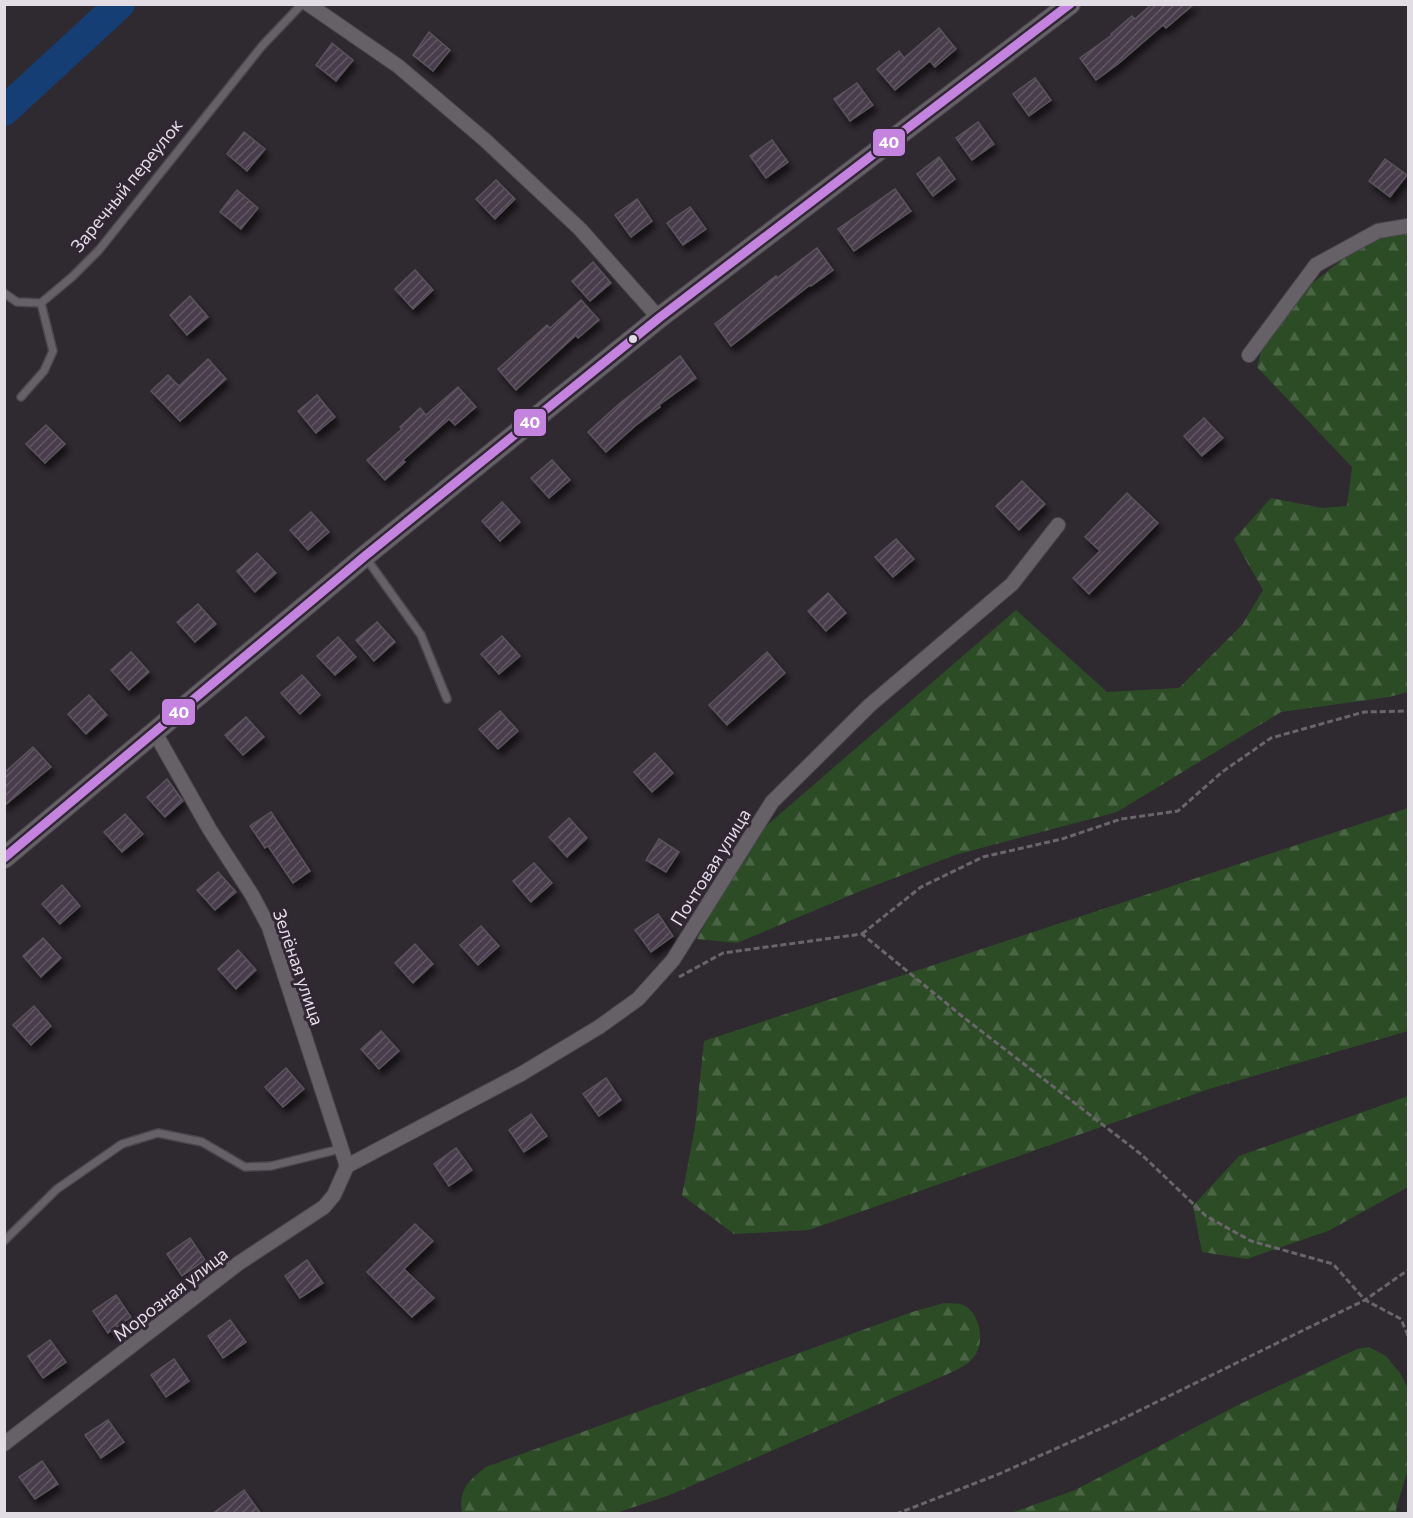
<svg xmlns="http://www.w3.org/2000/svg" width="1413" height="1518" viewBox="0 0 1413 1518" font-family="Commissioner,sans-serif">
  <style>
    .forest { fill: url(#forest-firs) }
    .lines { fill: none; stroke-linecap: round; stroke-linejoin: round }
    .river { stroke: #153e74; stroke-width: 30 }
    .building { fill: url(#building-hatch); stroke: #58545a; stroke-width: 1.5; filter: url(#shadow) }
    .lane-casing { stroke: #4b474e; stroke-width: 10 }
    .street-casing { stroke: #4b474e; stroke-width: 16 }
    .secondary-casing { stroke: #4b474e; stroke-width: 22 }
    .path { stroke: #69666a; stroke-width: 3; stroke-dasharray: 6 3; stroke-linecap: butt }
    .lane { stroke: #666167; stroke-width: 7 }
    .street { stroke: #666167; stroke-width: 14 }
    .secondary { stroke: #666167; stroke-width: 20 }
    .bus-1-casing { stroke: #302634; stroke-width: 14 }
    .bus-1 { stroke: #c483df; stroke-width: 9 }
    .bus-dot { fill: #e2dce5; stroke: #302634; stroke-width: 2 }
    .labels { text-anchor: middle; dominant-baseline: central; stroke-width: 6; stroke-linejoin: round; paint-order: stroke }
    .street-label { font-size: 18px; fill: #e2dce5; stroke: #302634 }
    .line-badge { stroke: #302634; stroke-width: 2 }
    .badge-label { font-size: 16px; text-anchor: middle; font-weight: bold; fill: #fff }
  </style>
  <defs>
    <pattern id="forest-firs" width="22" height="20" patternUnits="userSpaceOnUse" patternTransform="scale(1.5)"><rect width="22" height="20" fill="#2c4c25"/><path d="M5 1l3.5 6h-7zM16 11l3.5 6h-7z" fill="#4a6544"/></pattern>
    <pattern id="building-hatch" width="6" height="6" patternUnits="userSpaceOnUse" patternTransform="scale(1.5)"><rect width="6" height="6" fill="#483d4c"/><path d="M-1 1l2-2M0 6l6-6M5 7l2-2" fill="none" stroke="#625866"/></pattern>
    <filter id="shadow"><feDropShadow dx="3.5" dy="6" stdDeviation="3" flood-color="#0009"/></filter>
  </defs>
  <rect width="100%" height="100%" fill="#2f2a30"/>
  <g class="forest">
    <polygon points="1408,221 1408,692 1389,697 1281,712 1117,812 955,855 863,890 737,943 697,939 751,839 1016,610 1107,692 1179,688 1242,625 1263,590 1234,539 1271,498 1322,508 1347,506 1352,467 1257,367 1270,317 1388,223"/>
    <polygon points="1408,808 1408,1031 1209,1089 809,1230 734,1234 682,1195 695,1127 704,1041"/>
    <polygon points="1408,1096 1408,1187 1328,1231 1247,1259 1202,1252 1193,1206 1239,1156"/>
    <path d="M944 1303C951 1304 961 1302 967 1307 980 1317 984 1340 976 1354 971 1363 959 1369 950 1373L670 1495 616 1513H462C458 1490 469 1480 486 1467L912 1312Z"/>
    <polygon points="1369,1347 1386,1356 1400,1373 1408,1389 1408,1469 1396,1509 1397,1513 1011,1513 1075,1490 1238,1405 1357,1349"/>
  </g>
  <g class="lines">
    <polyline class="river" points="4,111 120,4"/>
  </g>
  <g class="building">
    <polygon points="1152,4 1194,4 1166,28 1163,25 1118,64 1096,80 1080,58 1112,35 1111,34 1132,16 1135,19"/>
    <polygon points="939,28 956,49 935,67 930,61 895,90 877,69 899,51 904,58"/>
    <polygon points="429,32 450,50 433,71 413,55"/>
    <polygon points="332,43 353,60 336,81 316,65"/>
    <polygon points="1035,78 1051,100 1029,116 1013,94"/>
    <polygon points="857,83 873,105 850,121 834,99"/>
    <polygon points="978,122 994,144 972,160 956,138"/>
    <polygon points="244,132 265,149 247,171 227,154"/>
    <polygon points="772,140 788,162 766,178 750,156"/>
    <polygon points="939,157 955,179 933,196 917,174"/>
    <polygon points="1385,159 1407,175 1390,197 1369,181"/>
    <polygon points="496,180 515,199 495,219 476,199"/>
    <polygon points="895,189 911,211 854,251 838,229"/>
    <polygon points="237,190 258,208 241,229 220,212"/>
    <polygon points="637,199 652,221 631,237 615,215"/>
    <polygon points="690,207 706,229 683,245 667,223"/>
    <polygon points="817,248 833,270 811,286 810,285 731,346 715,324 776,276 777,278"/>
    <polygon points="593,262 611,283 590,301 572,281"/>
    <polygon points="415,270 433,290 413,309 395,289"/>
    <polygon points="190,296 208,317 187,335 170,315"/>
    <polygon points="581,300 599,320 578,338 576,335 516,390 498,369 547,325 550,328"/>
    <polygon points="680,356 696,378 659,405 660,407 635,426 606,452 588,432 619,404"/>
    <polygon points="208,359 226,379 180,421 151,391 168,375 179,386"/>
    <polygon points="458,387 476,407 455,425 449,419 403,460 405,462 385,480 367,460 402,429 400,427 420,408 426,415"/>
    <polygon points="317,395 335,417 316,433 298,411"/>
    <polygon points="1204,418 1223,438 1202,456 1184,436"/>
    <polygon points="46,425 65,444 45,463 26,444"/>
    <polygon points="552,460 570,480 549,498 531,478"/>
    <polygon points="1022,481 1045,504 1019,530 996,506"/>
    <polygon points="1127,493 1158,523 1089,594 1073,578 1100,551 1085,537"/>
    <polygon points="502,502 520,522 500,541 482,521"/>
    <polygon points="311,512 329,532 308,550 290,530"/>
    <polygon points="896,539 914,559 893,577 875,557"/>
    <polygon points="257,553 276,573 255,592 237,571"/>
    <polygon points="828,593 846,613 826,631 808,611"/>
    <polygon points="198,604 216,624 195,642 177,622"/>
    <polygon points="377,622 395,642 374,661 356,640"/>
    <polygon points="502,636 520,656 499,674 481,654"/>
    <polygon points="338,637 356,657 335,675 317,656"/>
    <polygon points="131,652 149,672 129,690 111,670"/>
    <polygon points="767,652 785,673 727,725 709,705"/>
    <polygon points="302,675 320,695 300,714 281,693"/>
    <polygon points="89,695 107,715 86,734 68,714"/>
    <polygon points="500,711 518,731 498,749 479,729"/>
    <polygon points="246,717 264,737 243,755 225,735"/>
    <polygon points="33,747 51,767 4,806 4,773"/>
    <polygon points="655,753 673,773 652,792 634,772"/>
    <polygon points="167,779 183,801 165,817 147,797"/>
    <polygon points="271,812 310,871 293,883 268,846 265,848 250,826"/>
    <polygon points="125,814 143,834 122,852 104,832"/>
    <polygon points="569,818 587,838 567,857 549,837"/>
    <polygon points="659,839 679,852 666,872 646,860"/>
    <polygon points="534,863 552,883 531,902 513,881"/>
    <polygon points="218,872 236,892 215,910 197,890"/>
    <polygon points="62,885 80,906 60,924 42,904"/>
    <polygon points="658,914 673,936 651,952 635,930"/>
    <polygon points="481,926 499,946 478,965 460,945"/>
    <polygon points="43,938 61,958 41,977 23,956"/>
    <polygon points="415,944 433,964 413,983 395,963"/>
    <polygon points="238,950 256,970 236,989 218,969"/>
    <polygon points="34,1006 51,1026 31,1045 13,1025"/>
    <polygon points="381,1031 399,1051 379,1069 361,1049"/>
    <polygon points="286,1068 304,1089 283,1107 265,1087"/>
    <polygon points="606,1078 621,1100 599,1116 583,1094"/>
    <polygon points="531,1114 547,1136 524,1152 509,1130"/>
    <polygon points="456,1148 472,1170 449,1186 434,1164"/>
    <polygon points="415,1224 433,1241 404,1269 434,1298 412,1317 367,1272"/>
    <polygon points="190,1238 205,1260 182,1276 167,1254"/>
    <polygon points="307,1260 323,1283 300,1298 285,1276"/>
    <polygon points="116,1295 131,1317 108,1333 93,1311"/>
    <polygon points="230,1320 246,1342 223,1358 208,1336"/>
    <polygon points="50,1340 66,1362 43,1378 28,1356"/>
    <polygon points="174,1359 189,1381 166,1397 151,1375"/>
    <polygon points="108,1420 124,1442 101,1458 85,1435"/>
    <polygon points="42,1461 58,1484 35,1499 19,1477"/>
    <polygon points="244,1490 261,1514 212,1514"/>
  </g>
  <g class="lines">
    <defs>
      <g id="lane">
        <polyline points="4,293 17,302 41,303"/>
        <polyline points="21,397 44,371 53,351 41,303 72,277 99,250 262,46 302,4"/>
        <polyline points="366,558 421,635 447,699"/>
        <polyline points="4,1241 57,1189 122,1144 158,1133 202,1142 245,1167 271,1166 340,1149"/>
      </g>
      <g id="street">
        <polyline points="308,4 398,66 485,140 580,229 659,318"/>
        <polyline points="1249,355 1316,265 1378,231 1408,226"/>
        <polyline points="154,731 210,830 252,895 269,927 347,1166"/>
        <polyline points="347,1166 521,1074 599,1027 638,999 673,960 772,802 870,705 1012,584 1058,525"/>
        <polyline points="4,1444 239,1263 324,1207 334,1195 347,1166"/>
      </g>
      <polyline id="secondary" points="4,858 365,556 659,318 1070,4"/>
    </defs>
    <use href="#lane" class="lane-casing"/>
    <use href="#street" class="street-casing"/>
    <use href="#secondary" class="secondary-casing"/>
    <g class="path">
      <polyline points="862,934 921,887 983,857 1062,839 1121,819 1178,811 1222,772 1271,738 1364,712 1408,711"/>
      <polyline points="679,977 723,953 862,934 963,1017 1142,1155 1206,1216 1251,1241 1333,1264 1365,1300 1401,1319 1408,1336"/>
      <polyline points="896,1514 999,1474 1120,1420 1365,1300 1408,1270"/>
    </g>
    <use href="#lane" class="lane"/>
    <use href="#street" class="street"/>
    <use href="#secondary" class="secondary"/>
    <defs>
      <polyline id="bus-1" points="4,858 365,556 659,318 1070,4"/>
    </defs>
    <use href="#bus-1" class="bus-1-casing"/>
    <use href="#bus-1" class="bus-1"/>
  </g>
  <circle class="bus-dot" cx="633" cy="339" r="5"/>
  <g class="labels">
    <g class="street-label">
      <text transform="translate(126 185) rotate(-51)">Заречный переулок</text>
      <text transform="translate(710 867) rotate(-58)">Почтовая улица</text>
      <text transform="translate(299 967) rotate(71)">Зелёная улица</text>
      <text transform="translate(170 1294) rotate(-38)">Морозная улица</text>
    </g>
  </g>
  <g class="line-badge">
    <rect x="872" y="128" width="34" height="29" rx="6" fill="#c483df"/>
    <rect x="513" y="408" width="34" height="29" rx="6" fill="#c483df"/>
    <rect x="161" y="698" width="35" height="28" rx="6" fill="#c483df"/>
  </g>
  <g class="badge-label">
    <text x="889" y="148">40</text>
    <text x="530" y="428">40</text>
    <text x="179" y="718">40</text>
  </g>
  <rect width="1413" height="1518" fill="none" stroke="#e2dce5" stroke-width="12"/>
</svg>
